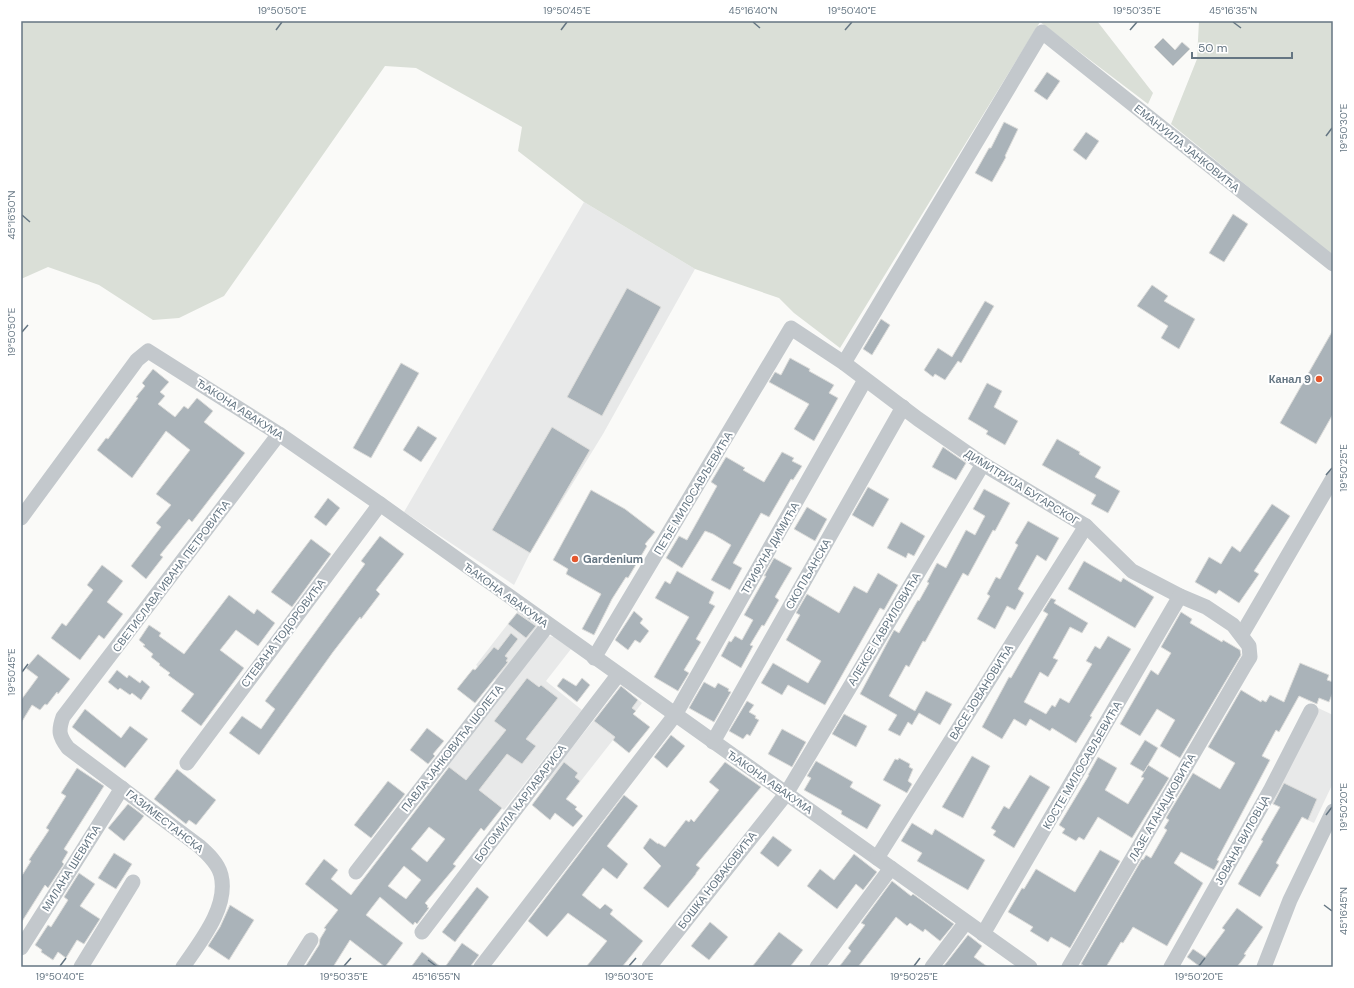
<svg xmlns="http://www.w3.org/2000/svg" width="1354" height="988" viewBox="0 0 1354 988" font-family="'DM Sans',sans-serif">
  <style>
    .built { fill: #e8e9e9 }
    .green { fill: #dadfd7 }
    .building { fill: #aab3b9; stroke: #dcdcda; fill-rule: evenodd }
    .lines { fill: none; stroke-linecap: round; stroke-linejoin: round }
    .minor { stroke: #c3c8cc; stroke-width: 15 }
    .ticks { fill: none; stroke: #657683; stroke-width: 1.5 }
    .poi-dot { fill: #e4572e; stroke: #fff; stroke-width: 1.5 }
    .labels { text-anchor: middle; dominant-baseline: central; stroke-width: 4; stroke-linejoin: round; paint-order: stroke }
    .street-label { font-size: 11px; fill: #657683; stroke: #fff }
    .poi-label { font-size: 11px; font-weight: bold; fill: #657683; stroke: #fff; text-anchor: end }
    .neatline { fill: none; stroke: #657683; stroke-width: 1.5 }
    .ticks-label { font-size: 10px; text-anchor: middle; fill: #657683 }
  </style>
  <rect width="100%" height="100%" fill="#fafaf8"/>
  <g class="built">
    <polygon points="584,202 695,269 603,434 530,553 514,585 404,512"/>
    <polygon points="518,611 539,627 497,681 476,665"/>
    <polygon points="548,636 554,637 571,649 546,681 582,710 504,810 446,765"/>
    <polygon points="621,686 642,703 569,796 547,779"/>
    <polygon points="1316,707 1333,715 1333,783 1314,823 1271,803"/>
  </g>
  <g class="green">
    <polygon points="21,21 1097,21 1153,93 1148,104 1040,22 840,348 794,313 779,298 695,269 584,202 518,151 522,127 416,68 385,66 224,296 179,318 153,320 99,285 48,267 21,279"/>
    <polygon points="1199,21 1333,21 1333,256 1171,124 1197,59"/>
  </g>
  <g class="building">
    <polygon points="1163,38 1175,50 1182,42 1190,49 1173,66 1154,47"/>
    <polygon points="1047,72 1060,81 1047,100 1034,91"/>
    <polygon points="1004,122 1018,129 1005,156 1006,157 992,182 975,173 989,148 991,148"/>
    <polygon points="1086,132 1099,141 1086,160 1073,150"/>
    <polygon points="1233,214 1248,224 1224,262 1209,253"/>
    <polygon points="1152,285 1168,296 1164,301 1195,319 1179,349 1161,338 1168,326 1137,306"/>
    <polygon points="627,288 661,307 602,416 567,397"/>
    <polygon points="985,301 994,306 961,363 958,361 945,380 935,374 933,377 924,370 938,348 952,357"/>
    <polygon points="881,319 890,325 872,355 863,349"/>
    <polygon points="1333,330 1333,414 1316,444 1280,423"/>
    <polygon points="790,358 810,369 809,371 834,385 829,393 838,398 814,441 794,429 809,404 769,382 775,372 781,375"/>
    <polygon points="401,363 419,373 371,458 353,448"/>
    <polygon points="153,369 169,382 160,392 165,396 158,404 175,417 184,406 188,409 197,398 213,411 204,422 245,453 192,522 189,519 160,555 163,557 146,579 131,566 161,527 156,523 171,505 156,494 190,450 166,431 132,478 97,450 106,438 108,439 138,398 136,397 145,386 142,383"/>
    <polygon points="987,383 1002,391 994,407 1018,421 1005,445 986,434 988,431 968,419"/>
    <polygon points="418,426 437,438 421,462 403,450"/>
    <polygon points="552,427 590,450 530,553 492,530"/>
    <polygon points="1057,439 1080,452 1079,454 1101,467 1095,477 1120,491 1108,513 1091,504 1096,495 1042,465"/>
    <polygon points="943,447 966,463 956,480 932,467"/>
    <polygon points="782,452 794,458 792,461 802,466 793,480 791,479 769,517 761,513 733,563 742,568 730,590 711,580 731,545 713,534 705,531 682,568 666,558 679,536 687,540 717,486 711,482 726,457 745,468 743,470 764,482"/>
    <polygon points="868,487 889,499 873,527 852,515"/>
    <polygon points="984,489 1010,503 995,531 993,530 968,576 963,573 925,642 923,641 909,667 906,665 889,696 915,711 926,691 952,704 940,725 919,713 912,725 908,722 900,736 888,730 897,715 860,694 894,630 899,633 918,600 919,601 929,583 927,582 937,563 946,568 966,530 975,535 985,516 973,509"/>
    <polygon points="591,490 625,509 655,532 645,544 647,546 628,578 626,577 612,599 594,635 582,629 601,594 566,574 568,569 553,560"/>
    <polygon points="328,498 340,508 326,526 314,517"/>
    <polygon points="1272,504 1290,516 1254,571 1259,574 1239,603 1219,590 1216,594 1195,582 1209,557 1221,564 1232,546 1240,552"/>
    <polygon points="807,507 827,519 815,541 794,529"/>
    <polygon points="1028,521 1059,538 1046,561 1037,555 1018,589 1024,593 1015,610 1007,606 995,629 977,619 990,596 987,594 996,577 1000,579 1018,545 1015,543"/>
    <polygon points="901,522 925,536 914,556 908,553 906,558 887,548"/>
    <polygon points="380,536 404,554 376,590 380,594 361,619 360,617 333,652 259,755 229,733 242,716 261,729 275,709 265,701 365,564 361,561"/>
    <polygon points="311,539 331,554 292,607 271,592"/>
    <polygon points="774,558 792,568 775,597 779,600 764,626 762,625 750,645 753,646 741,668 721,656 729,641 731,642 735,636 742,640 753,620 744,615 766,576 764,576"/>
    <polygon points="1084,561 1121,582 1123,578 1154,597 1135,628 1068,589"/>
    <polygon points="102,565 123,581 107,602 123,614 104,639 99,635 80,660 51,638 62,623 66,626 93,590 87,585"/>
    <polygon points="677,571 714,592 709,603 715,606 696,639 701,642 684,670 689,673 678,691 654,677 689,617 655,598 665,581 670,584"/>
    <polygon points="878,573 898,585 884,610 880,608 825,705 788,685 782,695 761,683 773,663 808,683 821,661 786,640 800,615 796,613 807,594 839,613 854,586 867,593"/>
    <polygon points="229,595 254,614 257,609 275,623 258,646 236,630 220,650 244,668 201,726 181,711 194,694 168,675 170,673 159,665 160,664 151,657 153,654 143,646 145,645 139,640 149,625 161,633 159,636 184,654"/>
    <polygon points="1051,598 1056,600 1054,603 1088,623 1082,633 1070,627 1053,658 1058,660 1048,677 1040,672 1024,702 1046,714 1052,705 1055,707 1060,698 1069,703 1092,664 1086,661 1095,646 1100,649 1108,636 1131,649 1090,716 1092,717 1076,743 1052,728 1050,731 1030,719 1026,726 1014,719 1002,739 982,727 1009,677 1011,678 1048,614 1043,611"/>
    <polygon points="634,611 643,619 640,623 649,631 640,643 635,640 628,650 615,640"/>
    <polygon points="1181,612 1192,619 1190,623 1222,642 1223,640 1240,650 1241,655 1180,758 1160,746 1175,720 1157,709 1140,736 1120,724 1151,670 1158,675 1171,653 1161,647"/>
    <polygon points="517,613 536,626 526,638 508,624"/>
    <polygon points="511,633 518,639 505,656 508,658 506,661 508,662 475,703 457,689 473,669 475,670 494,647 498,650"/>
    <polygon points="38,654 70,679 58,694 57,692 47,705 45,704 40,710 32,705 21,723 21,700 38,677 26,668"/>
    <polygon points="1300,663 1329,675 1327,680 1333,682 1333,692 1329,702 1319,698 1317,704 1299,696 1279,732 1276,730 1262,756 1270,760 1217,860 1219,861 1214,870 1181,852 1174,863 1203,883 1167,946 1133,927 1123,943 1121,942 1106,967 1086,967 1081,964 1142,859 1143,860 1146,855 1151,858 1167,830 1164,828 1169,820 1166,818 1193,773 1220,789 1235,763 1208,747 1241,690 1261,702 1262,700 1266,702 1270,695 1284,702"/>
    <polygon points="117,670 127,678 129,675 140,683 142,680 150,687 141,700 132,693 130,695 120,688 118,690 108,682"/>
    <path d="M527 678 539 687 541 685 558 698 526 739 536 746 522 764 507 754 479 790 502 808 484 831 481 828 453 864 456 866 425 903 428 906 427 907 429 908 417 924 415 922 413 925 380 897 366 915 403 943 385 967 350 940 333 967H305L319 945 320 939 326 929 324 928 338 910 305 884 324 859 338 870 331 879 351 895 449 767 466 780 506 730 494 721ZM429 827 445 839 427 862 411 849ZM404 866 421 880 406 899 388 886Z"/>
    <polygon points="563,678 576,686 582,678 590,685 577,702 557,686"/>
    <polygon points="704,682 715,688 718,683 729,689 728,691 731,692 714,722 689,708"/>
    <polygon points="621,686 638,700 632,708 636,711 633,714 650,727 629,753 613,740 615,737 594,721"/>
    <polygon points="747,701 754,705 749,712 756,716 755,718 759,720 750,736 747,734 743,739 729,731"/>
    <polygon points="85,709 121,738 130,726 148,739 125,768 72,727"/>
    <polygon points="844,714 867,726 856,747 832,734"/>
    <polygon points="427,728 444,741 433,754 435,756 428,764 410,750"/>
    <polygon points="782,729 806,742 792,767 768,754"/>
    <polygon points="671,735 685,746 667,768 654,757"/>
    <polygon points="1145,740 1158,748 1144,772 1148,765 1169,778 1132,838 1098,817 1084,840 1079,837 1076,841 1062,833 1065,829 1059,825 1089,775 1088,775 1098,757 1117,768 1105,790 1128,804 1144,778 1141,777 1144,772 1130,764"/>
    <polygon points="972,756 990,766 963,818 942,807"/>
    <polygon points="899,758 910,764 909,767 913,769 908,781 912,784 907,793 883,780 895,759 898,760"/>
    <polygon points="816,761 853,782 850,787 881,805 867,829 841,814 842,811 804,790 811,778 807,776"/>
    <polygon points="564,762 578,773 575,777 580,781 566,799 577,807 575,809 583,816 573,827 555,813 550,820 532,805"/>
    <polygon points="725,762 761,787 696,865 700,868 696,873 696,874 668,908 643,888 661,866 643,848 650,838 658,844 658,843 665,847 686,820 689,822 691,819 694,822 719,790 709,782"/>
    <polygon points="77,768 104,786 64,849 68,852 62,862 64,864 48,888 45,885 21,923 21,877 31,861 29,860 49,830 46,828 66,796 61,793"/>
    <polygon points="177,769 216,800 196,825 189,820 186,824 154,799"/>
    <polygon points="1030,775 1050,787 1014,848 993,835 996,831 991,828 1004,806 1009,809"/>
    <polygon points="388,781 405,794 371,838 354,825"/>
    <polygon points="1284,783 1317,799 1308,820 1302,817 1276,863 1279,865 1260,897 1238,884 1263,841 1261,840 1280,807 1273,804"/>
    <polygon points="624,795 638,806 607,846 628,864 617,879 603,868 582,895 600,909 605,904 613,910 610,914 643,941 622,967 586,967 607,941 603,938 568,913 547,937 528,921"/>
    <polygon points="128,804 144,816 124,841 108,828"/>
    <polygon points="912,823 932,835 935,829 985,860 968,890 917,861 922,853 901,841"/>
    <polygon points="773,836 792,850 778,867 760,853"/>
    <polygon points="1100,850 1120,861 1070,948 1051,937 1048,942 1030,931 1033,927 1008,912 1022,888 1024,889 1036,869 1075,892"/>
    <polygon points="114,853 132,864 116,889 98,878"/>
    <polygon points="854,854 877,872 863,890 856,884 837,909 807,886 820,869 834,880"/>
    <polygon points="79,873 95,884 80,906 100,919 84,944 77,940 66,958 58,952 53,960 41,952 42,950 35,945 48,925 51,927 68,900 64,897"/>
    <polygon points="892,881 911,896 913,894 954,924 940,941 925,929 923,932 910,923 907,926 896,917 858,967 839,967 851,951 848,948 865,925 861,923"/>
    <polygon points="477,887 489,897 455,942 442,932"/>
    <polygon points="230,905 254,920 229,960 208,946 220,927"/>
    <polygon points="1237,908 1263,927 1244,954 1246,955 1237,967 1198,967 1199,966 1187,957 1193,949 1205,957 1225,930 1222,928"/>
    <polygon points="710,922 728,937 709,960 691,946"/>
    <polygon points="779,932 803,950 790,967 752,967"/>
    <polygon points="968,935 982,946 974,957 988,967 943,967"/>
    <polygon points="462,943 479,955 470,967 445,967"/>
    <polygon points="422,952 441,967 411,967"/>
  </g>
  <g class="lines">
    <g class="minor">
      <polyline points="844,363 1042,32 1333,264"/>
      <polyline points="21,518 137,360 148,351 279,434 380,504 1030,967"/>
      <polyline points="1242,634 1333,478"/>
      <polyline points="594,658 791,328 844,363 918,419 983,464 1086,526 1132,571 1180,596 1206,607 1233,625 1249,646 1250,657 1245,665 1069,967"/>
      <polyline points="713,742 903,407"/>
      <polyline points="187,763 380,504"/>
      <polyline points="877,858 1086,526"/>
      <polyline points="356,872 548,625"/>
      <polyline points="422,932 618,675"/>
      <polyline points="983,934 1180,596"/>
      <polyline points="21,948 122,788"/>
      <polyline points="81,967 133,882"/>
      <path d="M183 967C200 942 229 907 221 875 218 863 207 853 199 846L68 748C59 736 58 731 63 717L279 434"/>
      <polyline points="294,967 311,940"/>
      <polyline points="481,967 675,715 865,380"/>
      <polyline points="649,967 786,794 983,464"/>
      <polyline points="817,967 891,868"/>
      <polyline points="932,967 966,922"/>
      <polyline points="1171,967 1271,789 1311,711"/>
      <polyline points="1264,967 1290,900 1333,811"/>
    </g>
  </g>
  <path class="ticks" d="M753 22 760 28M1233 22 1241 28M276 30 282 22M561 30 567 22M845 30 852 22M1130 30 1137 22M1326 136 1332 128M22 215 30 222M22 332 28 325M1326 475 1332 468M22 672 28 664M1326 815 1332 807M1324 905 1332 911M428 960 436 966M60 966 66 958M344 966 351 958M629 966 636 958M914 966 920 958M1199 966 1205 958"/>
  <g class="poi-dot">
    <circle cx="1319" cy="379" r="4"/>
    <circle cx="575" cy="559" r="4"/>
  </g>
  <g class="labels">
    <g class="street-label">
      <text transform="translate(1187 148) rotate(39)">ЕМАНУИЛА ЈАНКОВИЋА</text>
      <text transform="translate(240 409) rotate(33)">ЂАКОНА АВАКУМА</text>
      <text transform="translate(1022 487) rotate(32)">ДИМИТРИЈА БУГАРСКОГ</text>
      <text transform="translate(693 493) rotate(-59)">ПЕЂЕ МИЛОСАВЉЕВИЋА</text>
      <text transform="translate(770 548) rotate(-60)">ТРИФУНА ДИМИЋА</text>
      <text transform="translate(808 574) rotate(-60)">СКОПЉАНСКА</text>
      <text transform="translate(171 576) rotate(-53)">СВЕТИСЛАВА ИВАНА ПЕТРОВИЋА</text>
      <text transform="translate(506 595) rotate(36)">ЂАКОНА АВАКУМА</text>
      <text transform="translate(884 629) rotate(-59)">АЛЕКСЕ ГАВРИЛОВИЋА</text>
      <text transform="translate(283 633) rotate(-53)">СТЕВАНА ТОДОРОВИЋА</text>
      <text transform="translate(981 692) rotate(-58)">ВАСЕ ЈОВАНОВИЋА</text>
      <text transform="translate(452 748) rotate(-52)">ПАВЛА ЈАНКОВИЋА ШОЛЕТА</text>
      <text transform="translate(1082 765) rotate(-60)">КОСТЕ МИЛОСАВЉЕВИЋА</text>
      <text transform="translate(770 782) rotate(35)">ЂАКОНА АВАКУМА</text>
      <text transform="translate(520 803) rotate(-53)">БОГОМИЛА КАРЛАВАРИСА</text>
      <text transform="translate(1162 807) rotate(-60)">ЛАЗЕ АТАНАЦКОВИЋА</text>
      <text transform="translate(165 821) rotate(38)">ГАЗИМЕСТАНСКА</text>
      <text transform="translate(1242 840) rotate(-61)">ЈОВАНА ВИЛОВЦА</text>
      <text transform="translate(71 868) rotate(-58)">МИЛАНА ШЕВИЋА</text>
      <text transform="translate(717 880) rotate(-52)">БОШКА НОВАКОВИЋА</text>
    </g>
    <g class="poi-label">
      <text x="1311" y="379">Канал 9</text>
      <text x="583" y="559" text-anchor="start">Gardenium</text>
    </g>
  </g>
  <rect width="1354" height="988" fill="none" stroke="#ffffff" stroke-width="44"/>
  <path d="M1192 52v6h100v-6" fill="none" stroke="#657683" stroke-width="2"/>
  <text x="1198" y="52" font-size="12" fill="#657683" stroke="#ffffff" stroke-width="3" paint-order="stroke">50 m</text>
  <rect x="22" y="22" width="1310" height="944" class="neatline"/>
  <g class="ticks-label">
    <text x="282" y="14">19°50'50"E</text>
    <text x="567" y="14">19°50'45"E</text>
    <text x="753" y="14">45°16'40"N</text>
    <text x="852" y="14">19°50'40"E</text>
    <text x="1137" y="14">19°50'35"E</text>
    <text x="1233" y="14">45°16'35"N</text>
    <text transform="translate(1343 128) rotate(-90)" y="4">19°50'30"E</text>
    <text transform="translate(11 215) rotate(-90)" y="4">45°16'50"N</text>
    <text transform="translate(11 332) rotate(-90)" y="4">19°50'50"E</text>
    <text transform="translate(1343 468) rotate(-90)" y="4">19°50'25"E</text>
    <text transform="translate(11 672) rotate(-90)" y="4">19°50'45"E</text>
    <text transform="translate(1343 807) rotate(-90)" y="4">19°50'20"E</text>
    <text transform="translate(1343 911) rotate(-90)" y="4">45°16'45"N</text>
    <text x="60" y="980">19°50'40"E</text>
    <text x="344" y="980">19°50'35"E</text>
    <text x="436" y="980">45°16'55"N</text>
    <text x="629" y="980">19°50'30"E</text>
    <text x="914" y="980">19°50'25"E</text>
    <text x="1199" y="980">19°50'20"E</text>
  </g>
</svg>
